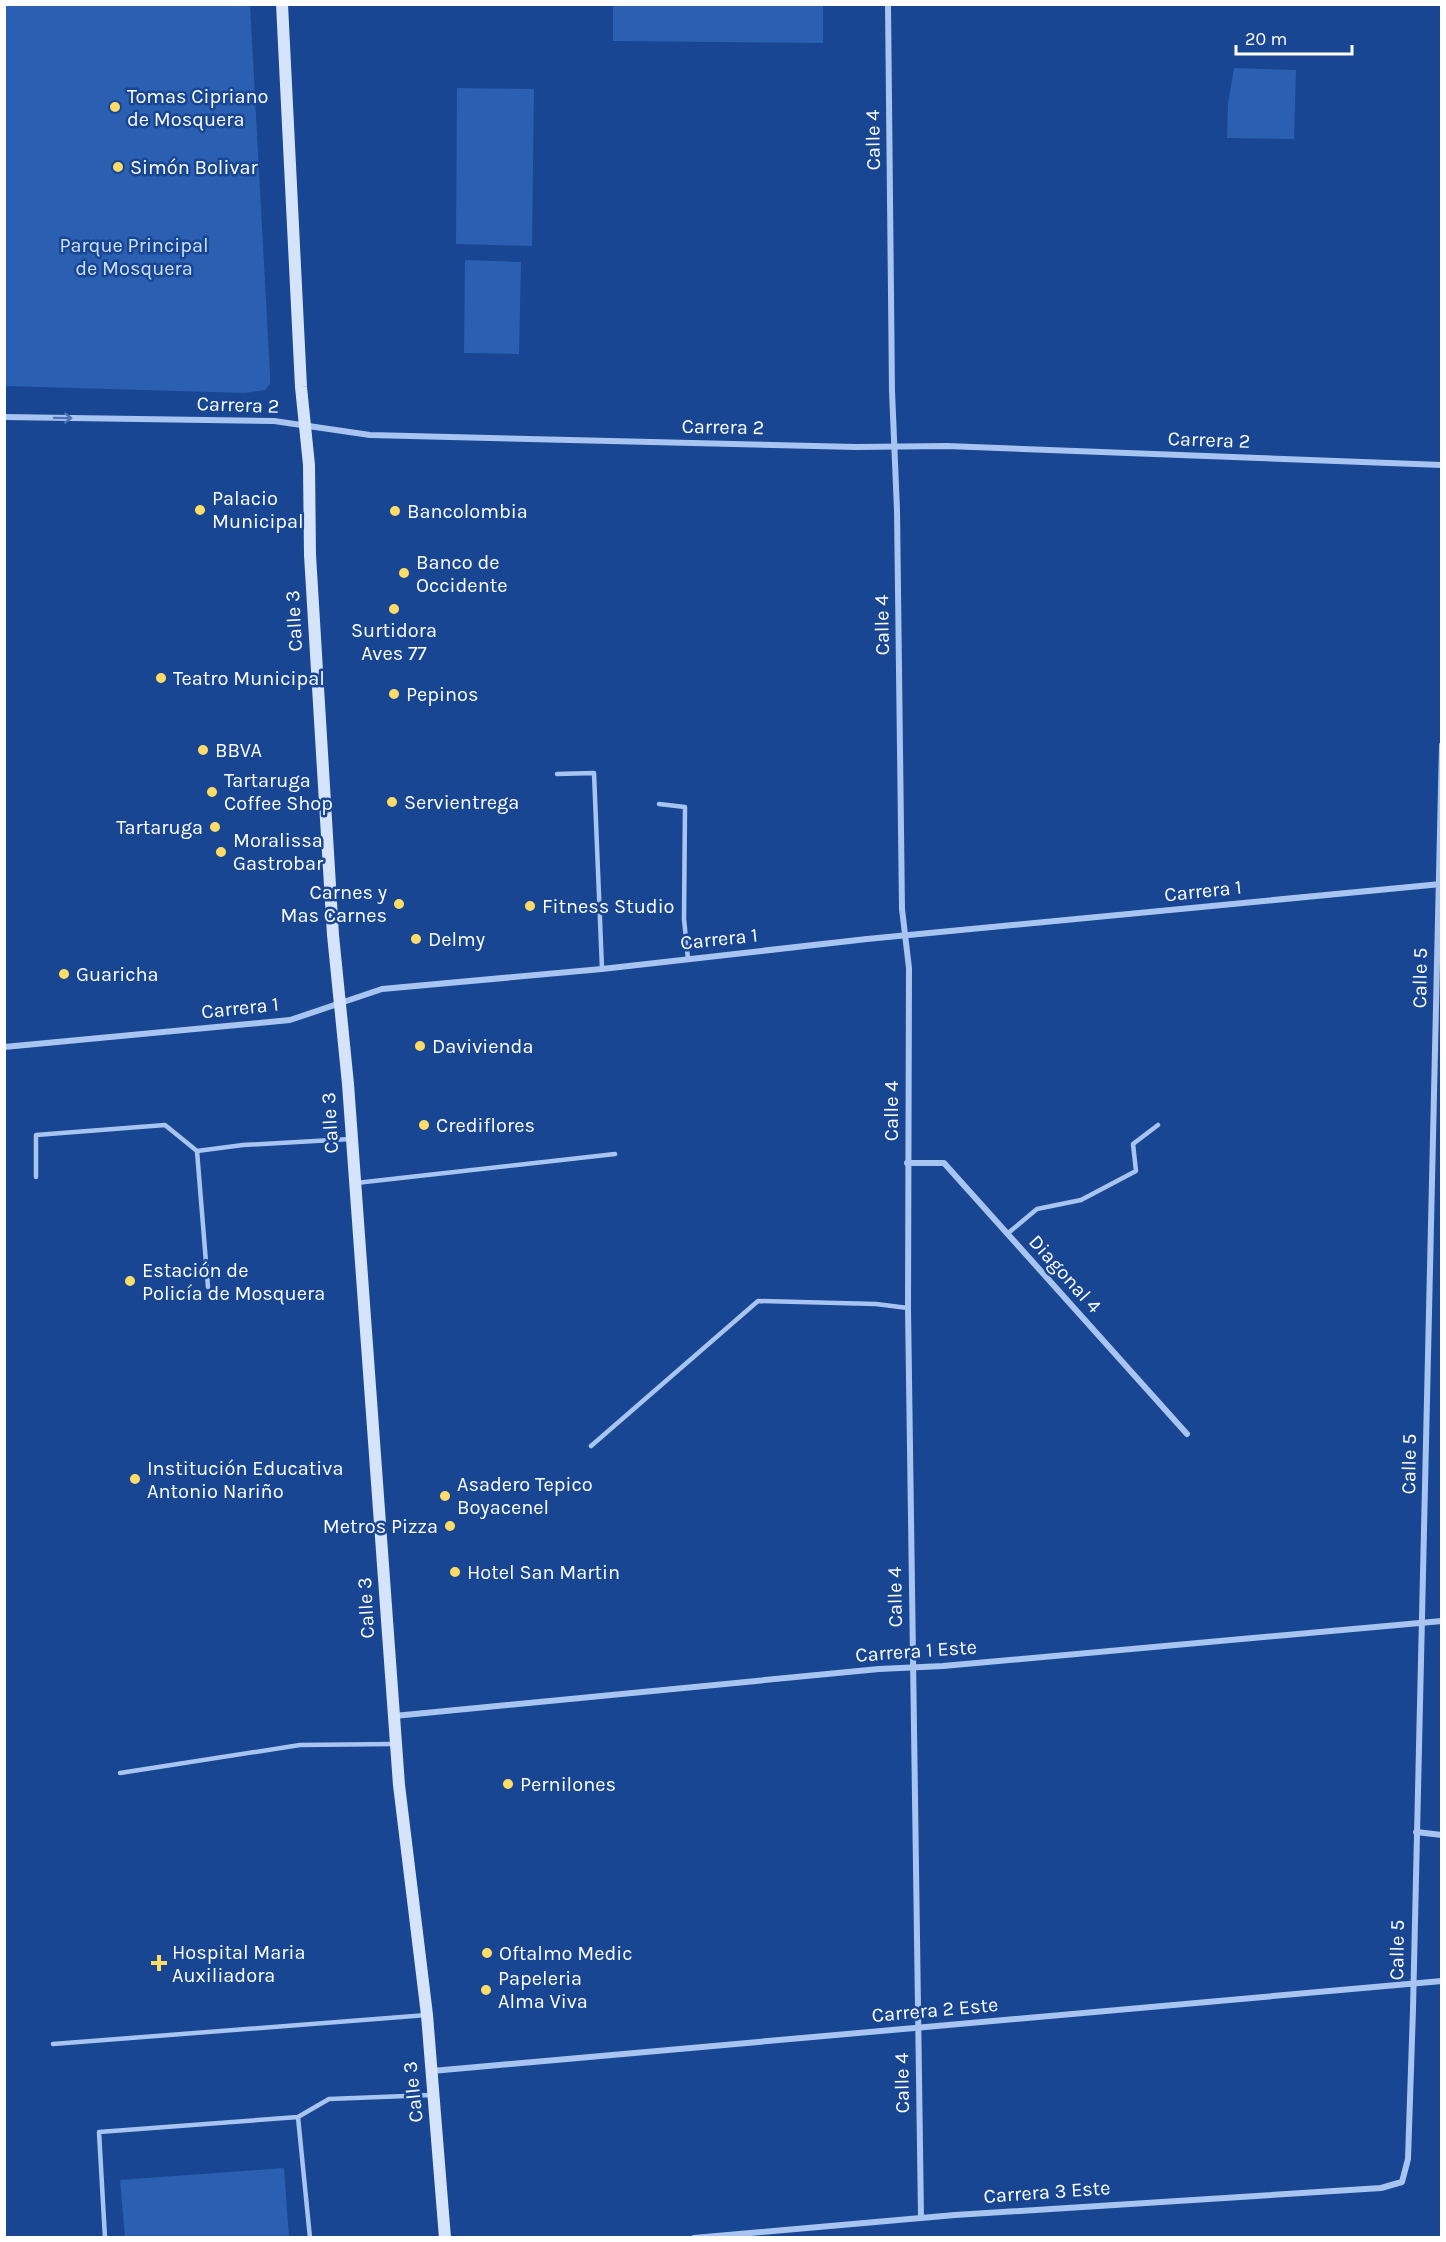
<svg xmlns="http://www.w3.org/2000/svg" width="1446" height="2242" viewBox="0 0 1446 2242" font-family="Karla,sans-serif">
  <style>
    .green { fill: #2a5fb1 }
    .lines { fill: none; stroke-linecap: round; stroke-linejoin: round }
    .service { stroke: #a8c4f0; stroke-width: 4.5 }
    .minor { stroke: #a8c4f0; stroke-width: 6 }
    .secondary { stroke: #d6e4fb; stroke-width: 12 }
    .oneway { stroke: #4a72b4 }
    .poi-dot { fill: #ffdc67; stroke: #184693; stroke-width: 2 }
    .labels { text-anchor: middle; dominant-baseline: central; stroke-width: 5; stroke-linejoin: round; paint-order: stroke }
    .poi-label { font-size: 20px; fill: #fff; stroke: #184693; text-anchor: start }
    .street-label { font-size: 20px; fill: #fff; stroke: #184693 }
    .park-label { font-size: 20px; fill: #cee0fb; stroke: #184693 }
  </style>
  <rect width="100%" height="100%" fill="#184693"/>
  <g class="green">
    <polygon points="5,4 250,5 270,374 270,384 265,390 245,393 5,386"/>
    <polygon points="613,5 823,5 823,43 613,41"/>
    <polygon points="1234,68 1296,70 1294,139 1227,138 1228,104"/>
    <polygon points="457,88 534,89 532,246 456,244"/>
    <polygon points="465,260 521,262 519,354 464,353"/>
    <polygon points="284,2168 289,2237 125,2237 120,2180"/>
  </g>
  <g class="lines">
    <g class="service">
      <polyline points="557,774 594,773 602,969"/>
      <polyline points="659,804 685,807 684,919 688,959"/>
      <polyline points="197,1151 208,1287"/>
      <polyline points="36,1177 36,1135 165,1125 197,1151 243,1145 350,1139"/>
      <polyline points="356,1183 615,1154"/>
      <polyline points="1007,1234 1037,1209 1081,1200 1136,1171 1133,1144 1158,1125"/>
      <polyline points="591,1446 758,1301 876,1304 908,1308"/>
      <polyline points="120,1773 300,1745 394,1744"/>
      <polyline points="53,2044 427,2015"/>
      <polyline points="298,2117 310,2238"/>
      <polyline points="105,2238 99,2132 298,2117 329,2099 432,2095"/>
    </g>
    <g class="minor">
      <polyline points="888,4 892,391 897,510 902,909 909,968 908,1308 921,2217"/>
      <polyline points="4,417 274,421 370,435 856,447 947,446 1442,465"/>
      <polyline points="4,1047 290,1020 382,989 602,969 867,939 1441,884"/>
      <polyline points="907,1163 944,1163 1187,1434"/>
      <polyline points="394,1716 879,1669 943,1666 1442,1621"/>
      <polyline points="1416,1832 1442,1835"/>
      <polyline points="432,2071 1442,1981"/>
      <polyline points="694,2238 955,2215 1381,2188 1402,2182 1408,2159 1413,2009 1442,745"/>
    </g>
    <polyline class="secondary" points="282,4 301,387 309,465 310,555 333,935 348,1084 399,1785 427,2015 445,2238"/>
  </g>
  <defs><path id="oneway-shaft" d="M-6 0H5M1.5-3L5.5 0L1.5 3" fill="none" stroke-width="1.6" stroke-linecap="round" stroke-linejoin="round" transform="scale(1.5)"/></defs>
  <use class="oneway" href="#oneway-shaft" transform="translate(63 418) rotate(1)"/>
  <g class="poi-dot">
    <circle cx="115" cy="107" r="6"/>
    <circle cx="118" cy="167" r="6"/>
    <circle cx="200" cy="510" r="6"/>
    <circle cx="395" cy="511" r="6"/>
    <circle cx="404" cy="573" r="6"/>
    <circle cx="394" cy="609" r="6"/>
    <circle cx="161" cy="678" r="6"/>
    <circle cx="394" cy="694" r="6"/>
    <circle cx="203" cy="750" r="6"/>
    <circle cx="212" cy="792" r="6"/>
    <circle cx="392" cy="802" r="6"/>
    <circle cx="215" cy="827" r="6"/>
    <circle cx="221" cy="852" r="6"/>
    <circle cx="399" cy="904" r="6"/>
    <circle cx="530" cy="906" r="6"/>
    <circle cx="416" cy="939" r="6"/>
    <circle cx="64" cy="974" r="6"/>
    <circle cx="420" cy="1046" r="6"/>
    <circle cx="424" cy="1125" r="6"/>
    <circle cx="130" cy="1281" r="6"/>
    <circle cx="135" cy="1479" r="6"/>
    <circle cx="445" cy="1496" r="6"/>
    <circle cx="450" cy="1526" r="6"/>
    <circle cx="455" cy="1572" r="6"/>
    <circle cx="508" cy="1784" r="6"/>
    <circle cx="487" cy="1953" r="6"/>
    <path d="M156 1954h6v6h6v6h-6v6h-6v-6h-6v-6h6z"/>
    <circle cx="486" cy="1990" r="6"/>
  </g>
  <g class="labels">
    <g class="poi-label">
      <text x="127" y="96">Tomas Cipriano<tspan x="127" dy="23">de Mosquera</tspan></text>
      <text x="130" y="167">Simón Bolivar</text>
      <text x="212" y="498">Palacio<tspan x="212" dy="23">Municipal</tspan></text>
      <text x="407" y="511">Bancolombia</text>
      <text x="416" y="562">Banco de<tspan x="416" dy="23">Occidente</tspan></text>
      <text x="394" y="630" text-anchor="middle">Surtidora<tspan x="394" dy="23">Aves 77</tspan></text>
      <text x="173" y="678">Teatro Municipal</text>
      <text x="406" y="694">Pepinos</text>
      <text x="215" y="750">BBVA</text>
      <text x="224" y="780">Tartaruga<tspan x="224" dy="23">Coffee Shop</tspan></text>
      <text x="404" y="802">Servientrega</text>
      <text x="203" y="827" text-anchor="end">Tartaruga</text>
      <text x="233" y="840">Moralissa<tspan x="233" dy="23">Gastrobar</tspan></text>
      <text x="387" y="892" text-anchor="end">Carnes y<tspan x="387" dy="23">Mas Carnes</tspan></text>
      <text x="542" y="906">Fitness Studio</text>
      <text x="428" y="939">Delmy</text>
      <text x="76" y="974">Guaricha</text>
      <text x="432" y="1046">Davivienda</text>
      <text x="436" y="1125">Crediflores</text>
      <text x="142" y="1270">Estación de<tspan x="142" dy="23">Policía de Mosquera</tspan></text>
      <text x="147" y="1468">Institución Educativa<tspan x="147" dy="23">Antonio Nariño</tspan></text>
      <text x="457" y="1484">Asadero Tepico<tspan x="457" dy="23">Boyacenel</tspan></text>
      <text x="438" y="1526" text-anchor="end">Metros Pizza</text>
      <text x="467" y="1572">Hotel San Martin</text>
      <text x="520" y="1784">Pernilones</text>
      <text x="172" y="1952">Hospital Maria<tspan x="172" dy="23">Auxiliadora</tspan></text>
      <text x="499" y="1953">Oftalmo Medic</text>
      <text x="498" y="1978">Papeleria<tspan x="498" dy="23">Alma Viva</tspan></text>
    </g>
    <g class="street-label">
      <text transform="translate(873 140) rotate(-91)">Calle 4</text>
      <text transform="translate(238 405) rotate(2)">Carrera 2</text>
      <text transform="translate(723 427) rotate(1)">Carrera 2</text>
      <text transform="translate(1209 440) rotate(2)">Carrera 2</text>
      <text transform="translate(294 621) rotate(-93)">Calle 3</text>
      <text transform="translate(882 625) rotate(-91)">Calle 4</text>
      <text transform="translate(1203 891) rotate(-6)">Carrera 1</text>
      <text transform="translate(719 939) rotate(-6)">Carrera 1</text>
      <text transform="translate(1420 978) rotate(-89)">Calle 5</text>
      <text transform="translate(240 1008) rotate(-6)">Carrera 1</text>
      <text transform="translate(891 1111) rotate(-90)">Calle 4</text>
      <text transform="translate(330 1123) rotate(-93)">Calle 3</text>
      <text transform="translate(1065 1274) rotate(48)">Diagonal 4</text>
      <text transform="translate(1409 1464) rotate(-89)">Calle 5</text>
      <text transform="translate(895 1597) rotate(-91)">Calle 4</text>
      <text transform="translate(366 1608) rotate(-93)">Calle 3</text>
      <text transform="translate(916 1651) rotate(-4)">Carrera 1 Este</text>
      <text transform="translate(1397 1950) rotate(-89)">Calle 5</text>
      <text transform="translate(935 2010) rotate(-5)">Carrera 2 Este</text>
      <text transform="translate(902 2083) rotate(-91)">Calle 4</text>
      <text transform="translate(413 2092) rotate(-96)">Calle 3</text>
      <text transform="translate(1047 2192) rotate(-4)">Carrera 3 Este</text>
    </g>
    <g class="park-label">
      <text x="134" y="245">Parque Principal<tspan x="134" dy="23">de Mosquera</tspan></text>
    </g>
  </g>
  <rect width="1446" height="2242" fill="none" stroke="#ffffff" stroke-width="12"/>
  <path d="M1236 45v9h116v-9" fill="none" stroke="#ffffff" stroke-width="3"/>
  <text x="1245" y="45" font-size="18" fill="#ffffff" stroke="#184693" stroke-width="4.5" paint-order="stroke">20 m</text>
</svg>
